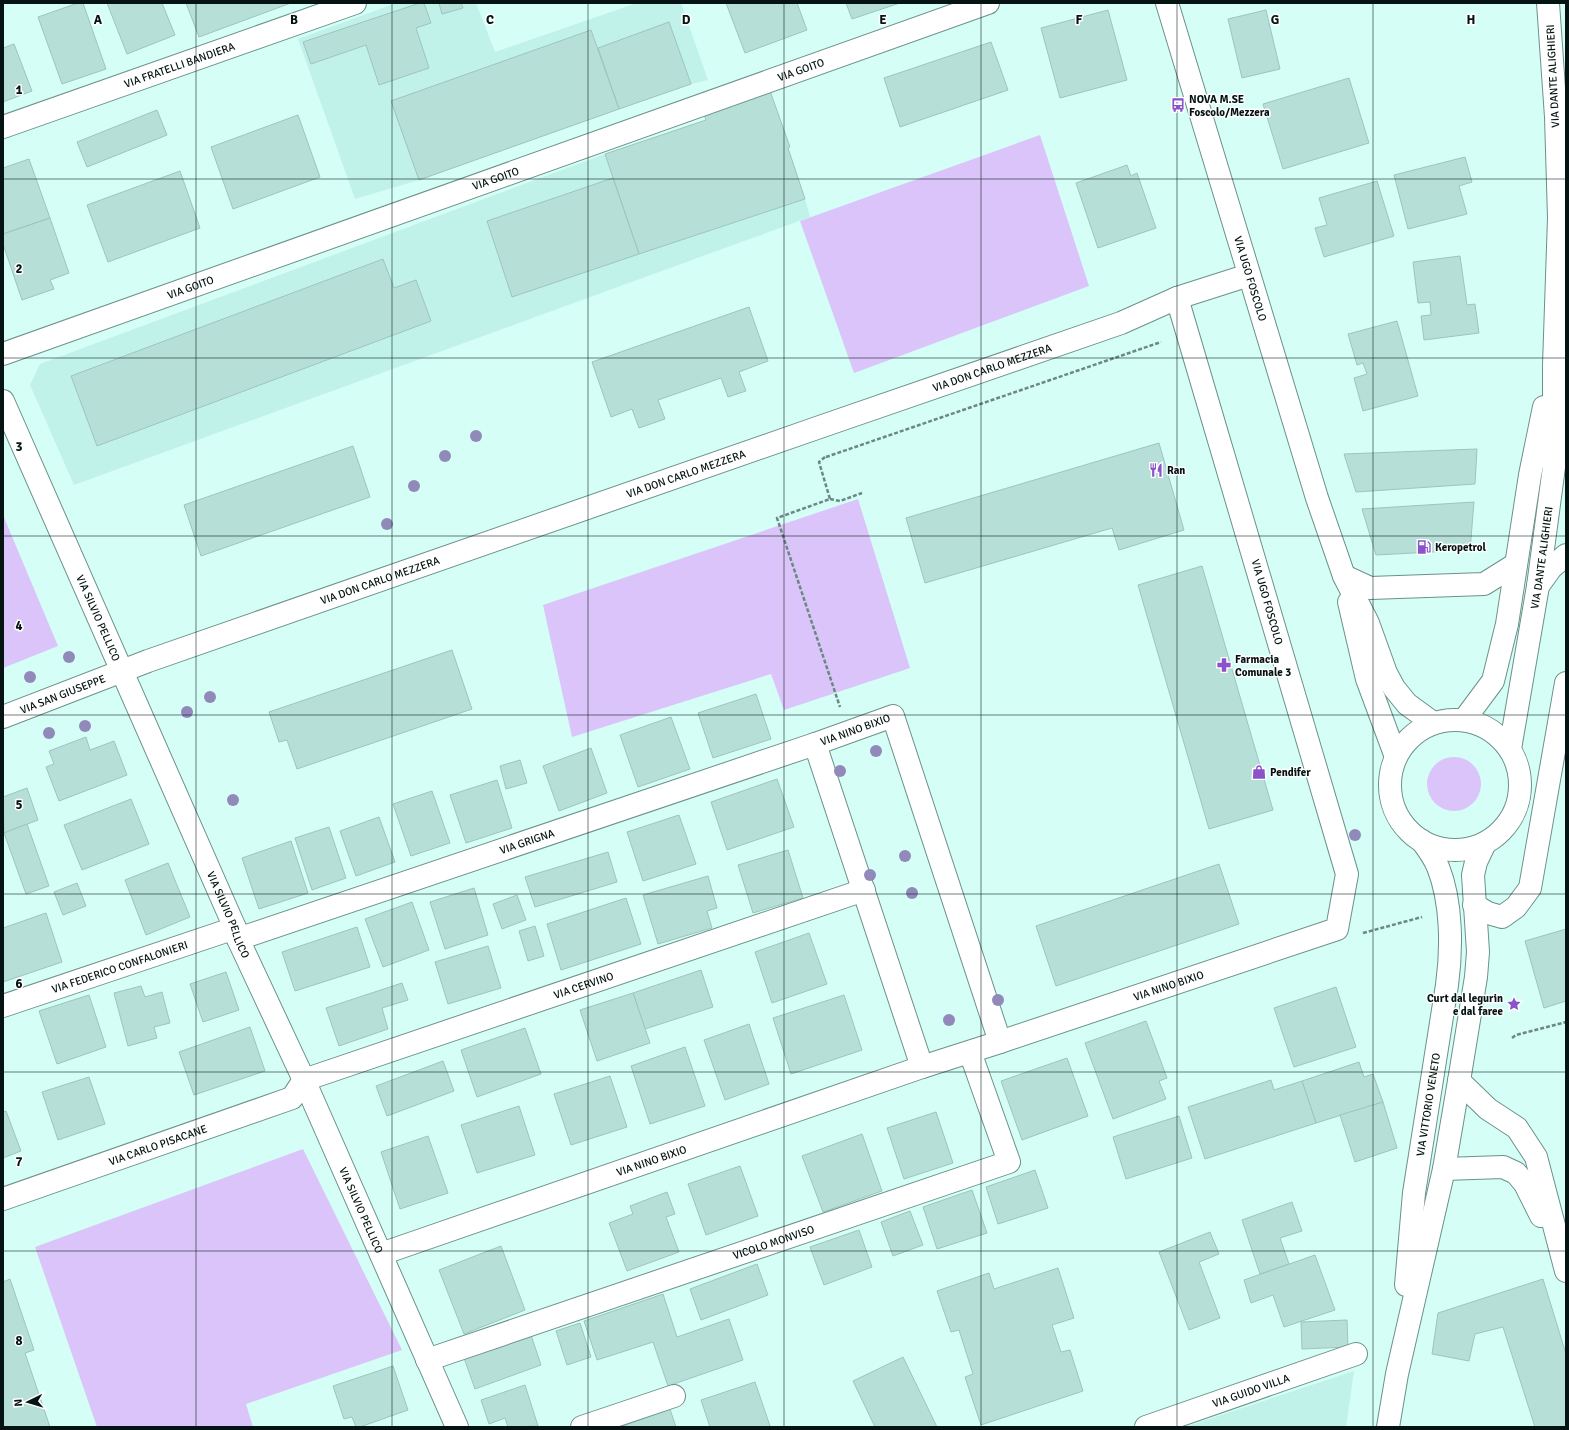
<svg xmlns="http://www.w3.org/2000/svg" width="1569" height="1430" viewBox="0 0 1569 1430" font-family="Signika,sans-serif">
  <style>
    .built { fill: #c0f2ea }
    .green { fill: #dac4fa }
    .building { fill: #b6dfd7; stroke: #9dc5bd }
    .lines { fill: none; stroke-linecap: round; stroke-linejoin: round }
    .minor-casing { stroke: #6b918b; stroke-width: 24 }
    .major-casing { stroke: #6b918b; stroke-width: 24 }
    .path { stroke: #6c8883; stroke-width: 2.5; stroke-dasharray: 4 2; stroke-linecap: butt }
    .minor { stroke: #fff; stroke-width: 22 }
    .major { stroke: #fff; stroke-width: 22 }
    .tree { fill: #9189ba }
    .grid { fill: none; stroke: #051412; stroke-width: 1; stroke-opacity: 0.55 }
    .labels { text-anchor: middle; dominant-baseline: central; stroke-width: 3; stroke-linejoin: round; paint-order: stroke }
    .street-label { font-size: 11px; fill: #051412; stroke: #fff }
    .poi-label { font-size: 11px; font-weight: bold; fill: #051412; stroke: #fff; text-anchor: start }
    .grid-label { font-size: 13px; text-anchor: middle; font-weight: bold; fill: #051412; stroke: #fff; stroke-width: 3; stroke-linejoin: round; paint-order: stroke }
  </style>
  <rect width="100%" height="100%" fill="#d5fef6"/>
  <g class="built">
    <polygon points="396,3 476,3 495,52 637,3 681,3 708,80 691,84 419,180 355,199 298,39"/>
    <polygon points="605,154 805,199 810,217 74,485 30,385 40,364"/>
    <polygon points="1354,1371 1346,1427 1185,1427"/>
  </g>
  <g class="green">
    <polygon points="1040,135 1089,286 854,373 800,221"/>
    <polygon points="858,499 910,668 784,710 771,674 572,737 543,605"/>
    <polygon points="3,515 58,646 3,668"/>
    <circle cx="1454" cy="784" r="27"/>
    <polygon points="303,1149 402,1350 246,1404 253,1427 97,1427 35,1247"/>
  </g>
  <g class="building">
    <polygon points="78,3 83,3 106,69 62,84 38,17"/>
    <polygon points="107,3 162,3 175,35 127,54"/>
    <polygon points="186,3 291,3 199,37"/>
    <polygon points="420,3 424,3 431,23 416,28 429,68 379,85 366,45 311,64 303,42"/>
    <polygon points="439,3 461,3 463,8 442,14"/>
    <polygon points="726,3 797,3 807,30 745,53"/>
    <polygon points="846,3 900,3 852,19"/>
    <polygon points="1108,10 1127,80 1060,98 1041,28"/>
    <polygon points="1266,10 1280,69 1242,78 1228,19"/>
    <polygon points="669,22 691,84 619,109 598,48"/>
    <polygon points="591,30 619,109 419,180 391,101"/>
    <polygon points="991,42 1008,90 900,127 884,78"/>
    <polygon points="14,44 32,91 3,102 3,48"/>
    <polygon points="1349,78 1369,143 1283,169 1263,104"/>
    <polygon points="769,88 790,147 788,148 805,199 639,254 605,154 706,120 703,112"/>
    <polygon points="157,110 167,135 87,167 77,142"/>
    <polygon points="298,115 320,177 233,209 211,147"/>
    <polygon points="1465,157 1472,182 1459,186 1467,214 1408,229 1394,175"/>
    <polygon points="29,159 50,218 3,234 3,168"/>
    <polygon points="1127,165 1131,176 1137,173 1156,228 1098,248 1076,183"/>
    <polygon points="180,171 200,228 108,262 87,205"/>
    <polygon points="613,178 639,254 512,297 487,221"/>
    <polygon points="1377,181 1394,236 1324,257 1315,228 1327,225 1319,198"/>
    <polygon points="50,218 69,273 50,280 54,289 22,300 3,244 3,234"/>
    <polygon points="1460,256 1467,305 1475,304 1479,333 1424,340 1421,316 1431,315 1430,302 1418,303 1413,262"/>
    <polygon points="383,259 394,288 416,280 431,321 97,446 71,376"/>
    <polygon points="749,307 768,361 739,372 746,391 728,397 721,378 658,400 665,419 639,428 632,409 611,417 592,362"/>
    <polygon points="1397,321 1418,396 1363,411 1354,378 1367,374 1363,363 1357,365 1348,334"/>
    <polygon points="1159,443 1184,530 1119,550 1112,528 925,583 906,518"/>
    <polygon points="353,446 370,497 201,556 184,505"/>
    <polygon points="1477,449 1475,484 1356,492 1344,454"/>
    <polygon points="1474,502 1470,550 1376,555 1362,509"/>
    <polygon points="1202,566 1273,810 1209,829 1138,585"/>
    <polygon points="452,650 472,709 297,769 287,740 279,742 269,712"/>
    <polygon points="756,694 771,739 713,758 698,713"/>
    <polygon points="671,717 690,769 638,787 620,735"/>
    <polygon points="86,737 90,750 114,741 127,775 59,801 46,767 54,764 49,751"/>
    <polygon points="591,748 607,793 559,811 543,766"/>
    <polygon points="520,760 527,783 506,789 500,766"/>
    <polygon points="777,779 794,827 727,850 711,802"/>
    <polygon points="497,780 512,828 466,843 450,795"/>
    <polygon points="27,788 38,820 4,833 3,797"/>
    <polygon points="432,791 450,843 411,856 393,804"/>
    <polygon points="131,799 149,844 82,870 64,825"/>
    <polygon points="679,815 696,864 643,881 627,832"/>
    <polygon points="379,817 395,862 356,876 340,831"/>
    <polygon points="27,824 49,886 26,894 4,833"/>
    <polygon points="329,827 346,878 312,890 295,838"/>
    <polygon points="291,841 308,893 259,909 242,858"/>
    <polygon points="788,850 803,898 753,913 738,865"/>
    <polygon points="608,852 617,882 535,907 525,877"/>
    <polygon points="168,863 190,917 146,935 125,880"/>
    <polygon points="1219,864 1239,924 1056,986 1036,926"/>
    <polygon points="708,876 717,908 707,911 712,928 658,944 643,895"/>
    <polygon points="77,883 86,906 63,915 54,892"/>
    <polygon points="474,888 488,935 445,949 430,902"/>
    <polygon points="517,895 526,920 502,929 493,904"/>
    <polygon points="626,898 641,944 561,970 547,924"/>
    <polygon points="412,902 429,950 383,967 365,919"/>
    <polygon points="46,913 62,962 3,982 3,928"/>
    <polygon points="535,926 544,956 528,961 519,931"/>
    <polygon points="357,927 370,967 295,991 282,952"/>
    <polygon points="1566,929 1566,1001 1544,1008 1525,941"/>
    <polygon points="809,933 827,984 772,1003 755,952"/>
    <polygon points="488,946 501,988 448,1004 435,962"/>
    <polygon points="701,970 713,1007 645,1029 633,993"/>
    <polygon points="226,972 239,1010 203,1022 190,984"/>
    <polygon points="402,983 408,1000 382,1008 388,1029 339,1046 326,1008"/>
    <polygon points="141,986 145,997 162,992 170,1023 154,1027 157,1038 128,1046 114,993"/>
    <polygon points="1336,987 1356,1047 1294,1067 1274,1008"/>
    <polygon points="633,993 650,1043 597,1061 580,1010"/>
    <polygon points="89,995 106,1047 57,1064 39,1011"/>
    <polygon points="844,995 862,1050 791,1074 773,1018"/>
    <polygon points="1146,1021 1167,1078 1159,1081 1166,1099 1113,1119 1085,1043"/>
    <polygon points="749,1024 769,1084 725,1100 704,1040"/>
    <polygon points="250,1027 265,1071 194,1095 179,1052"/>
    <polygon points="525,1028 541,1074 477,1097 461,1050"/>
    <polygon points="685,1047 705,1106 650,1124 631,1066"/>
    <polygon points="1067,1058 1088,1116 1022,1140 1001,1081"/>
    <polygon points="443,1061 454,1091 387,1116 376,1086"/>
    <polygon points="1359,1062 1364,1077 1373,1074 1383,1102 1316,1123 1302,1081"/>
    <polygon points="610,1076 627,1127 571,1145 554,1094"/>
    <polygon points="89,1077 105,1124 58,1140 42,1092"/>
    <polygon points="1271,1080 1274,1090 1302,1081 1316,1123 1205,1159 1188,1107"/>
    <polygon points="1383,1102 1397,1148 1355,1162 1340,1115"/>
    <polygon points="519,1106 535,1155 477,1173 461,1125"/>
    <polygon points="6,1111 21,1151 3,1158 3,1112"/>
    <polygon points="936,1112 953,1163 904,1179 887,1128"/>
    <polygon points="1179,1116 1192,1158 1126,1179 1113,1137"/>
    <polygon points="862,1134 882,1191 823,1212 802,1156"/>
    <polygon points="428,1136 448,1193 400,1209 381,1152"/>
    <polygon points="740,1166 758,1216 706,1235 688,1184"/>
    <polygon points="1035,1170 1048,1208 998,1224 986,1187"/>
    <polygon points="972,1190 987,1233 937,1249 923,1207"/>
    <polygon points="667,1192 675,1214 666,1217 679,1252 627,1271 609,1223 633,1214 630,1206"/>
    <polygon points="1292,1202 1302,1231 1280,1238 1289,1264 1260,1274 1242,1220"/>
    <polygon points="910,1211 923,1245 893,1256 881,1222"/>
    <polygon points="859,1230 872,1267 824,1285 810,1247"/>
    <polygon points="1210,1232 1219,1254 1199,1262 1220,1318 1189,1330 1159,1252"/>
    <polygon points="501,1246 525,1310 464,1334 439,1270"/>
    <polygon points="1315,1255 1335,1310 1284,1327 1273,1295 1251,1303 1244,1280"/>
    <polygon points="757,1264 768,1295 701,1320 690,1289"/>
    <polygon points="1058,1268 1074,1318 1052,1325 1061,1352 1070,1350 1083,1391 981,1425 965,1377 973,1374 959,1330 951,1332 937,1291 989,1273 994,1289"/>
    <polygon points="10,1279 34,1350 25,1353 50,1427 3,1427 3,1282"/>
    <polygon points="1543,1279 1566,1354 1566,1427 1535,1427 1503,1327 1475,1334 1469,1361 1432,1354 1438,1313"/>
    <polygon points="663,1294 677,1337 729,1319 743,1360 668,1386 653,1342 597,1360 584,1321"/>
    <polygon points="1347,1320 1348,1347 1302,1349 1301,1322"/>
    <polygon points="580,1323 591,1357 567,1365 556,1331"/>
    <polygon points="531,1335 541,1365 475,1389 464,1358"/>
    <polygon points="903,1357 937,1427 875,1427 853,1381"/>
    <polygon points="393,1366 408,1410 360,1427 356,1427 352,1417 344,1419 333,1386"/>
    <polygon points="755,1382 770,1426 766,1427 710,1427 701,1400"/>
    <polygon points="525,1385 538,1426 508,1427 505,1418 489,1424 481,1400"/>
    <polygon points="670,1409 676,1427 620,1427"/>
  </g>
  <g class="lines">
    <defs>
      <g id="minor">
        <path id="s1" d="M1167 3 1317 498 1344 576 1368 623 1386 673 1394 688 1407 704 1433 723"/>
        <path id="s2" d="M3 127 355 3"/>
        <path id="s3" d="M3 354 988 3"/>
        <path id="s4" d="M3 401 235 928 238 939 304 1080 457 1427"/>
        <polyline points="1344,576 1370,588 1484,584 1516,564"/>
        <polyline points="1538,586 1551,568 1566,555"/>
        <polyline points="1349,602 1367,679 1396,757"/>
        <path id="s5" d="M3 717 148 661 814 429 1121 323 1177 298 1249 275"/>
        <polyline points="1474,905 1488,913 1502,917 1516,907 1530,888 1566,683"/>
        <path id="s6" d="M238 939 815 744"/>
        <path id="s7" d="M3 1006 235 928"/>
        <path id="s8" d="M922 1067 815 744 893 716 1000 1042"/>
        <polyline points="1459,1081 1488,1109 1517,1128 1536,1157 1566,1271"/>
        <polyline points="1444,1169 1503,1167 1516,1173 1525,1184 1541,1216"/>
        <path id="s9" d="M3 1199 292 1098 304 1080 864 890"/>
        <path id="s10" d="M381 1254 922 1067 1000 1042 1337 929 1347 874 1177 298"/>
        <path id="s11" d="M427 1360 1009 1162 970 1052"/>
        <polyline points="582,1427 674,1396"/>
        <path id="s12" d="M1146 1427 1356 1354"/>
      </g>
      <g id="major">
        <polyline points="1464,720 1493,681 1507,624 1530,475 1544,407"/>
        <circle cx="1455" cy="785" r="65"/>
        <path id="s13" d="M1510 749 1538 586 1554 467V365L1559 218 1556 117 1548 3"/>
        <path id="s14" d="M1406 1285 1414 1193 1447 985C1452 949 1452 902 1438 867 1434 857 1428 849 1422 841"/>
        <polyline points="1388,1427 1397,1374 1444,1169 1459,1081 1476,977 1478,952 1473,875 1476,862 1485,843"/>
      </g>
    </defs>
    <use href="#minor" class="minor-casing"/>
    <use href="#major" class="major-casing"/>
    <g class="path">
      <polyline points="825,457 819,462 830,499 777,518 840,707"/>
      <polyline points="826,457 1161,342"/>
      <polyline points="830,499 840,501 862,493"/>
      <polyline points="1363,933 1422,917"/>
      <polyline points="1512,1038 1516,1035 1566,1022"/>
    </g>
    <use href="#minor" class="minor"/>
    <use href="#major" class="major"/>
  </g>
  <g class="tree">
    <circle cx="476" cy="436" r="6"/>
    <circle cx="445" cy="456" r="6"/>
    <circle cx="414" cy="486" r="6"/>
    <circle cx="387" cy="524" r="6"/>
    <circle cx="69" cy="657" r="6"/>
    <circle cx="30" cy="677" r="6"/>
    <circle cx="210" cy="697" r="6"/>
    <circle cx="187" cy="712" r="6"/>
    <circle cx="85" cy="726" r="6"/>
    <circle cx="49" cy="733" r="6"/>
    <circle cx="876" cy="751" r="6"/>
    <circle cx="840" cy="771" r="6"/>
    <circle cx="233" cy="800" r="6"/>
    <circle cx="1355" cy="835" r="6"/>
    <circle cx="905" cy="856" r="6"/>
    <circle cx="870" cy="875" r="6"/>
    <circle cx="912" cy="893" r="6"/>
    <circle cx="998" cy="1000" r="6"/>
    <circle cx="949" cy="1020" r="6"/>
  </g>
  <path class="grid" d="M196 3V1427M392 3V1427M588 3V1427M784 3V1427M981 3V1427M1177 3V1427M1373 3V1427M3 179H1566M3 358H1566M3 536H1566M3 715H1566M3 894H1566M3 1072H1566M3 1251H1566"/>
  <defs>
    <symbol id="bus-bare" viewBox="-9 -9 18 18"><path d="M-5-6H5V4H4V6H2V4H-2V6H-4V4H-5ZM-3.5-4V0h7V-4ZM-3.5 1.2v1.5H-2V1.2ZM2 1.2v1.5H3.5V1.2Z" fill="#8c52c9" stroke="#fff" stroke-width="2.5" paint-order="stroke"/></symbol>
    <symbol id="restaurant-bare" viewBox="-9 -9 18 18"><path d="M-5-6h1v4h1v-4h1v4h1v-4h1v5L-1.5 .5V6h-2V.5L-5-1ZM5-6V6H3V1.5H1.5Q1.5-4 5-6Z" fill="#8c52c9" stroke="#fff" stroke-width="2.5" paint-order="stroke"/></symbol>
    <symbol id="fuel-bare" viewBox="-9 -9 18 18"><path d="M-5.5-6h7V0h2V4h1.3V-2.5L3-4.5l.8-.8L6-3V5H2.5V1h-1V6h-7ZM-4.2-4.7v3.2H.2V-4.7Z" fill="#8c52c9" stroke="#fff" stroke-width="2.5" paint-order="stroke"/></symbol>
    <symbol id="pharmacy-bare" viewBox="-9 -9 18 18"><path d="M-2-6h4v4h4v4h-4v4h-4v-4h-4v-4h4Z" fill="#8c52c9" stroke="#fff" stroke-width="2.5" paint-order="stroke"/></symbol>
    <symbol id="shop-bare" viewBox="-9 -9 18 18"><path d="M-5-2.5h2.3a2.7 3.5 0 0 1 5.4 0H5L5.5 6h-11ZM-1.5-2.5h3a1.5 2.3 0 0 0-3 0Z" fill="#8c52c9" stroke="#fff" stroke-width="2.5" paint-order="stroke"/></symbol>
    <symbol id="sight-bare" viewBox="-9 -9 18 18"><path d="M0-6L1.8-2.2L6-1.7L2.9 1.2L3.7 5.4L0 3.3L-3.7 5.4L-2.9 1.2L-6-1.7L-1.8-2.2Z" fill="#8c52c9" stroke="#fff" stroke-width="2.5" paint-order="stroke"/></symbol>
  </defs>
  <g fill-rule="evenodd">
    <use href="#bus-bare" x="1168" y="95" width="20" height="20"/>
    <use href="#restaurant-bare" x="1146" y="460" width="20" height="20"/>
    <use href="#fuel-bare" x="1414" y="537" width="20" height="20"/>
    <use href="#pharmacy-bare" x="1214" y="655" width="20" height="20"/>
    <use href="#shop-bare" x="1249" y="762" width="20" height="20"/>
    <use href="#sight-bare" x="1504" y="994" width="20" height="20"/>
  </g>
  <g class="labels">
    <g class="street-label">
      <text stroke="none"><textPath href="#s2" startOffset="187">VIA FRATELLI BANDIERA</textPath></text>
      <text stroke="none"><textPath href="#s3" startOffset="847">VIA GOITO</textPath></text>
      <text transform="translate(1553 76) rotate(-93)">VIA DANTE ALIGHIERI</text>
      <text stroke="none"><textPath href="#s3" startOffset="523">VIA GOITO</textPath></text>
      <text stroke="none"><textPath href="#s1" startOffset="288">VIA UGO FOSCOLO</textPath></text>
      <text stroke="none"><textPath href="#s3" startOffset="199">VIA GOITO</textPath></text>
      <text stroke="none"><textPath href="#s5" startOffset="1049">VIA DON CARLO MEZZERA</textPath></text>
      <text stroke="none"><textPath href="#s5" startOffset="725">VIA DON CARLO MEZZERA</textPath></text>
      <text stroke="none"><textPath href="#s13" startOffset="194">VIA DANTE ALIGHIERI</textPath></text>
      <text stroke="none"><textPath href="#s5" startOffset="401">VIA DON CARLO MEZZERA</textPath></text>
      <text transform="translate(1267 602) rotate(74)">VIA UGO FOSCOLO</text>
      <text stroke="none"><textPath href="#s4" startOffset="237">VIA SILVIO PELLICO</textPath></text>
      <text stroke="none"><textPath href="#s5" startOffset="64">VIA SAN GIUSEPPE</textPath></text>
      <text stroke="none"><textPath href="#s8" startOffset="383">VIA NINO BIXIO</textPath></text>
      <text stroke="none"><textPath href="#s6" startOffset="305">VIA GRIGNA</textPath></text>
      <text stroke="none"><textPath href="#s4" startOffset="561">VIA SILVIO PELLICO</textPath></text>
      <text stroke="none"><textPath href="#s7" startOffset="123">VIA FEDERICO CONFALONIERI</textPath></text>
      <text stroke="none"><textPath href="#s9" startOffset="623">VIA CERVINO</textPath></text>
      <text stroke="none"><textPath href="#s10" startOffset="832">VIA NINO BIXIO</textPath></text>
      <text stroke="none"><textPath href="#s14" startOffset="182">VIA VITTORIO VENETO</textPath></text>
      <text stroke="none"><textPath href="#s9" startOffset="164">VIA CARLO PISACANE</textPath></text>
      <text stroke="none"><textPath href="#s10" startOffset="286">VIA NINO BIXIO</textPath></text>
      <text stroke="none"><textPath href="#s4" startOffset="885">VIA SILVIO PELLICO</textPath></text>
      <text stroke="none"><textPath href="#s11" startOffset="366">VICOLO MONVISO</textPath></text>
      <text stroke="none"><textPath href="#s12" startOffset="111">VIA GUIDO VILLA</textPath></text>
    </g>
    <g class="poi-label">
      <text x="1189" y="99">NOVA M.SE<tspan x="1189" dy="13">Foscolo/Mezzera</tspan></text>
      <text x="1167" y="470">Ran</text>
      <text x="1435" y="547">Keropetrol</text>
      <text x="1235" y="659">Farmacia<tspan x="1235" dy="13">Comunale 3</tspan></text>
      <text x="1270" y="772">Pendifer</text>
      <text x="1503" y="998" text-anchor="end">Curt dal legurin<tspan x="1503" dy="13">e dal faree</tspan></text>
    </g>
  </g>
  <g class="grid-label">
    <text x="98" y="24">A</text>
    <text x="294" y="24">B</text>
    <text x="490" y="24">C</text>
    <text x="686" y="24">D</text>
    <text x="883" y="24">E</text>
    <text x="1079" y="24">F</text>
    <text x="1275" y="24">G</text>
    <text x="1471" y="24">H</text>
    <text x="19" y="94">1</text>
    <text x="19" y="273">2</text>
    <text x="19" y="451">3</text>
    <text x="19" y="630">4</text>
    <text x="19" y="809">5</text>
    <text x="19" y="988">6</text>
    <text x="19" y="1166">7</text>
    <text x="19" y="1345">8</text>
  </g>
  <rect width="1569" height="1430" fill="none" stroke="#051412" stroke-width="8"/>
  <g transform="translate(28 1402) rotate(265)" stroke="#ffffff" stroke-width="3" paint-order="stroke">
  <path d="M0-3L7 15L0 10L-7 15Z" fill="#051412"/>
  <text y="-6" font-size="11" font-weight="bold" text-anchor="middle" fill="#051412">N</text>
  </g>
</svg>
